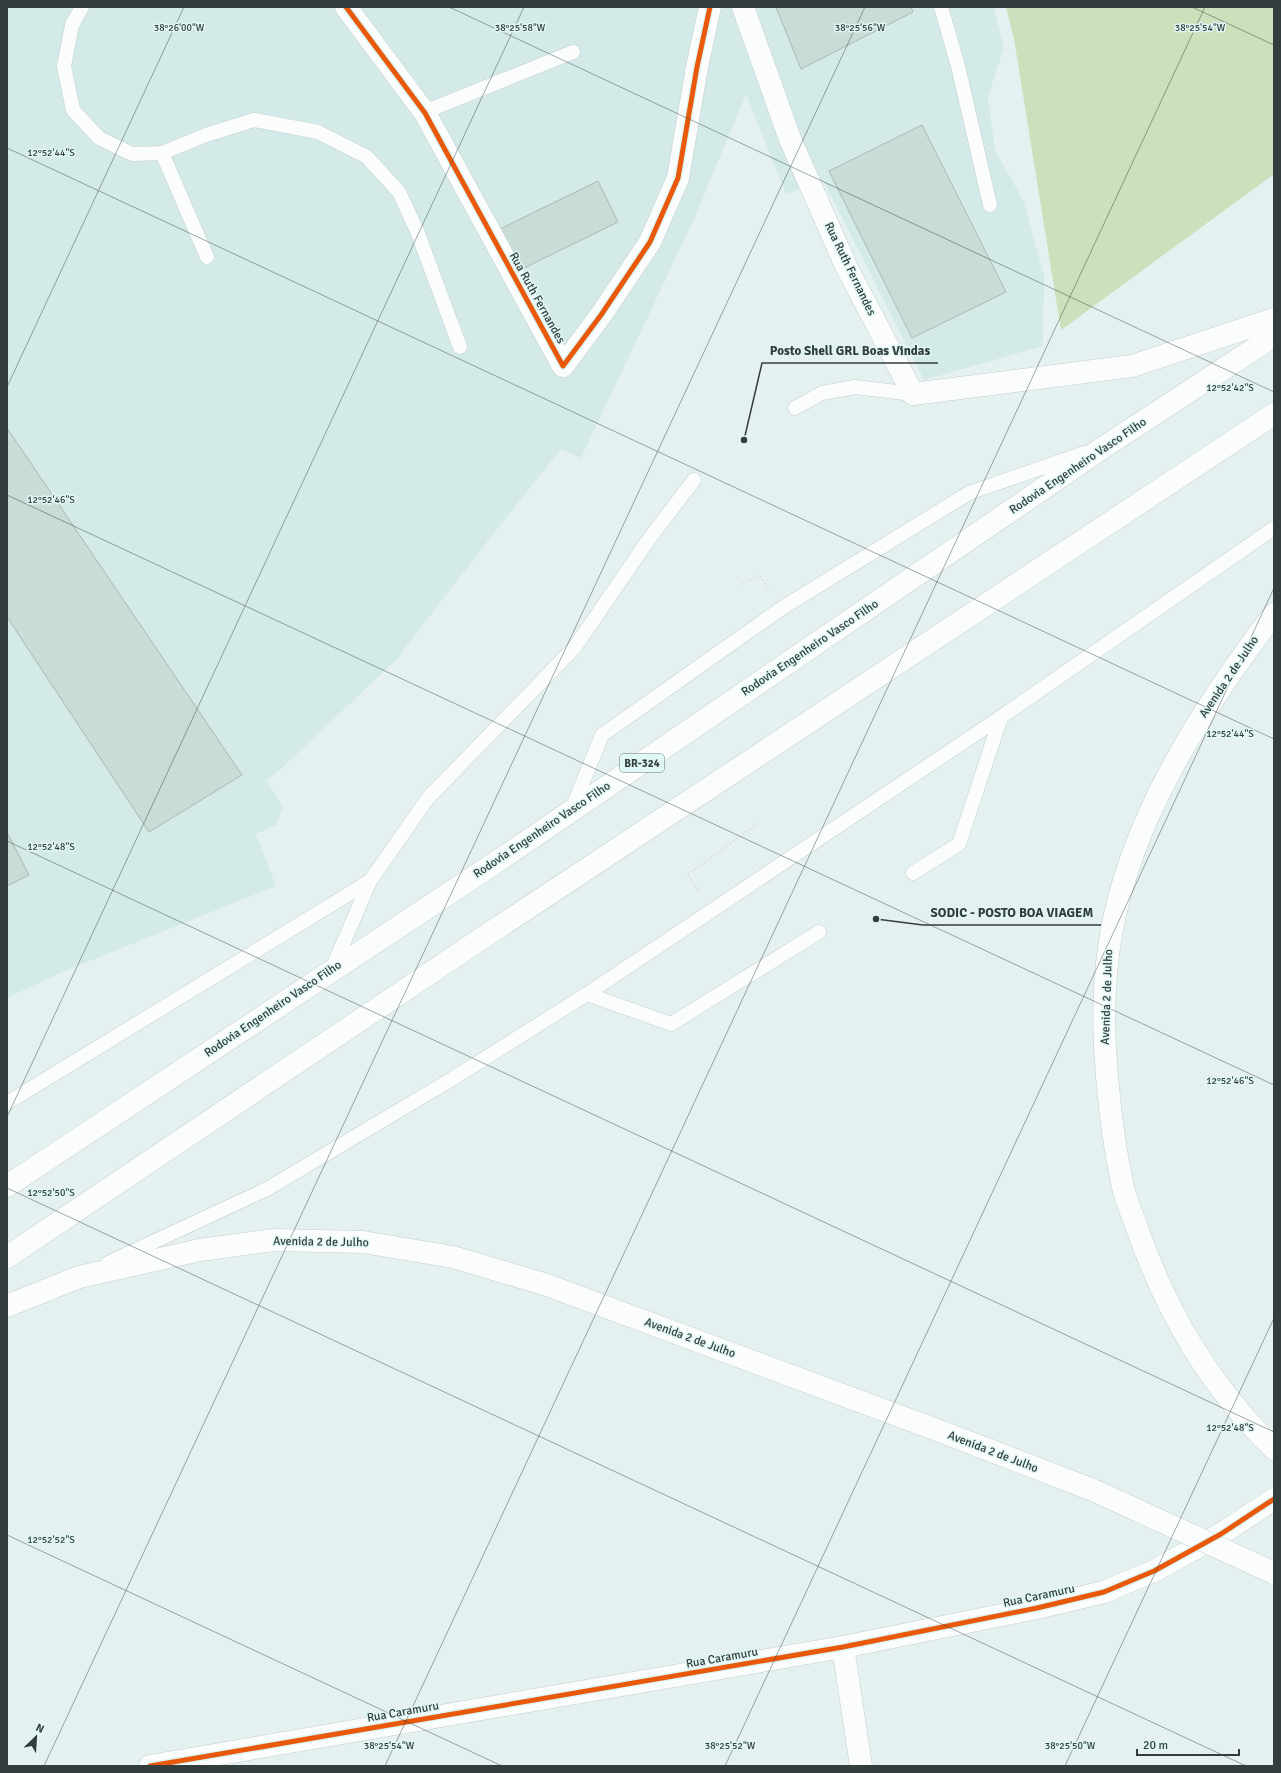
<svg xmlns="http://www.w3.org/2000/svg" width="1281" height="1773" viewBox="0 0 1281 1773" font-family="Signika,sans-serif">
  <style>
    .built { fill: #d3eae9 }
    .green { fill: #cce0bb }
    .building { fill: #c8ddd5; stroke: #aeb6b4 }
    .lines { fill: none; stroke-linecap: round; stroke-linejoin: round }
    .lane-casing { stroke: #c4cece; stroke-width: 15 }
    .street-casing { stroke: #c4cece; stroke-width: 23 }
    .secondary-casing { stroke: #c4cece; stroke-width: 23 }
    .highway-casing { stroke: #c4cece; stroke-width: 23 }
    .path { stroke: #d4d8d8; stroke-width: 2.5; stroke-dasharray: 1 3; stroke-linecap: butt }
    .lane { stroke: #fbfdfd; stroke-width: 14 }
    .street { stroke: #fbfdfd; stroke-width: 22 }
    .secondary { stroke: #fbfdfd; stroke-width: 22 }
    .highway { stroke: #fbfdfd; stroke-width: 22 }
    .secondary-bridge-casing { stroke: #c4cece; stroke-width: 23; stroke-linecap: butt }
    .secondary-bridge { stroke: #fbfdfd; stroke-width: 22 }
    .cycleway-casing { stroke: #dff7f5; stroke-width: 8 }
    .cycleway { stroke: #e8590c; stroke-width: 5 }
    .ticks { fill: none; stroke: #343d3d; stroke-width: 1; stroke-opacity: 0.45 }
    .labels { text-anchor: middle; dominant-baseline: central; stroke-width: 3; stroke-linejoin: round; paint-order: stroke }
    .shield { fill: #dff7f5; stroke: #677574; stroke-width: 1 }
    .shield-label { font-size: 11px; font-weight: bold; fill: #343d3d }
    .street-label { font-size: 12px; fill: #343d3d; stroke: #dff7f5 }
    .ticks-label { font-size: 10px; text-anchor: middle; fill: #343d3d; stroke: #dff7f5; stroke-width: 3; stroke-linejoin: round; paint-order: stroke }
    .leader { fill: none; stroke: #343d3d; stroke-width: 1.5 }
    .callout-dot { fill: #343d3d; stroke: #dff7f5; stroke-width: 1.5 }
    .callout-label { font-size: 13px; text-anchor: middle; font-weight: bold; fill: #343d3d; stroke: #dff7f5; stroke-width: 3; stroke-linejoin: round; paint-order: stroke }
  </style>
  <rect width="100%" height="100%" fill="#e5f1f1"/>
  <polygon class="built" points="7,7 994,7 1004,47 988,97 995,150 1024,202 1044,276 1043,346 924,380 823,180 786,194 746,94 694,219 581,458 561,449 490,538 396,660 282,768 267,780 283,808 276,825 256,834 276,886 60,973 7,998"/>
  <polygon class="green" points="1006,7 1274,7 1274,174 1061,330 1014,39"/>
  <g class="building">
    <polygon points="776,7 911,7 913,12 801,69"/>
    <polygon points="922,125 1006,292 912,338 829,171"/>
    <polygon points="598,181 618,222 520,270 500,229"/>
    <polygon points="7,428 242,775 149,832 7,617"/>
    <polygon points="7,832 29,875 7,886"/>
  </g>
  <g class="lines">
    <defs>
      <g id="lane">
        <polyline points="82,7 72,25 64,66 73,110 99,138 132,154 162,153 206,135 254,120 318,132 367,157 399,192 417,231 460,347"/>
        <polyline points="941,7 958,66 990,205"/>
        <polyline points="425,113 434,108 573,52"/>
        <polyline points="162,153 207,257"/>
        <polyline points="795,408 822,393 855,387 913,394"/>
        <polyline points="571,811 602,735 782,608 969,493 1084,453"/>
        <polyline points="913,873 959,844 1001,717"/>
        <polyline points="332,969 370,881 428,798 575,647 649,539 694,480"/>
        <polyline points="587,994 671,1024 819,932"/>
        <polyline points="7,1103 370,881"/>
        <polyline points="108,1263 267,1189 452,1079 587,994 1001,717 1274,528"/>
      </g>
      <g id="street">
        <polyline points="346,7 425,113 563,366 601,315 650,242 678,178 697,67 710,7"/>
        <polyline points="743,7 790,139 846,266 913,394"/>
        <polyline points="843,1647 861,1766"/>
        <polyline points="150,1766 843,1647 1037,1608 1104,1592 1154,1571 1221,1534 1274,1499"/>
      </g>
      <g id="secondary">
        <path d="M1274 614C1213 694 1152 786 1123 884 1104 946 1101 1012 1107 1076 1110 1113 1115 1151 1123 1187 1126 1201 1133 1216 1138 1231 1168 1315 1210 1386 1274 1449"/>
        <polyline points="79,1277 200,1250 274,1240 363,1242 453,1257 547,1285 937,1430 1093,1490"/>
      </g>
      <g id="highway">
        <polyline points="913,394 1132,366 1274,319"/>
        <polyline points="7,1186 501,859 1107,445 1274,336"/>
        <polyline points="7,1257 478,941 1274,414"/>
        <polyline points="7,1306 79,1277"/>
      </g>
    </defs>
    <use href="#lane" class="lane-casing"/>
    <use href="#street" class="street-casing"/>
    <use href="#secondary" class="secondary-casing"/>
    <use href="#highway" class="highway-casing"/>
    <g class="path">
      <polyline points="743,584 759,575 768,587"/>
      <polyline points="698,890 687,875 757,824"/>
    </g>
    <use href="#lane" class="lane"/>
    <use href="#street" class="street"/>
    <use href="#secondary" class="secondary"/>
    <use href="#highway" class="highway"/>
    <defs>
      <polyline id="secondary-bridge" points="1093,1490 1274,1573"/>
    </defs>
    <use href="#secondary-bridge" class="secondary-bridge-casing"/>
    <use href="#secondary-bridge" class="secondary-bridge"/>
    <defs>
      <g id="cycleway">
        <polyline points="346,7 425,113 563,366 601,315 650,242 678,178 697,67 710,7"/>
        <polyline points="150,1766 843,1647 1037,1608 1104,1592 1154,1571 1221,1534 1274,1499"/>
      </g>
    </defs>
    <use href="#cycleway" class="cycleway-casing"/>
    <use href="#cycleway" class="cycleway"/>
  </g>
  <path class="ticks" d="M449 7 1274 392M1192 7 1274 45M7 148 1274 739M7 387 184 7M7 495 1274 1085M7 841 1274 1432M7 1117 524 7M7 1188 1246 1766M7 1535 502 1766M44 1766 865 7M385 1766 1205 7M725 1766 1274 588M1065 1766 1274 1318"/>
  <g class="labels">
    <rect class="shield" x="620" y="754" width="44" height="18" rx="3"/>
    <g class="shield-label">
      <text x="642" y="763">BR-324</text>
    </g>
    <g class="street-label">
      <text transform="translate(850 269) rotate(64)">Rua Ruth Fernandes</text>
      <text transform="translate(537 298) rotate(61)">Rua Ruth Fernandes</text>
      <text transform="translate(1078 466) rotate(-34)">Rodovia Engenheiro Vasco Filho</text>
      <text transform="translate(810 648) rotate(-34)">Rodovia Engenheiro Vasco Filho</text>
      <text transform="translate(1229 677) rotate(-56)">Avenida 2 de Julho</text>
      <text transform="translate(542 830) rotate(-34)">Rodovia Engenheiro Vasco Filho</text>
      <text transform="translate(1107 997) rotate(-88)">Avenida 2 de Julho</text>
      <text transform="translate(273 1009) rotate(-34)">Rodovia Engenheiro Vasco Filho</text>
      <text transform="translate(321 1242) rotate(1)">Avenida 2 de Julho</text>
      <text transform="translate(690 1338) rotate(20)">Avenida 2 de Julho</text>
      <text transform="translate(993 1452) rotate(21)">Avenida 2 de Julho</text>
      <text transform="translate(1039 1596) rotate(-12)">Rua Caramuru</text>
      <text transform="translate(722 1658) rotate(-10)">Rua Caramuru</text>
      <text transform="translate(403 1712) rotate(-10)">Rua Caramuru</text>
    </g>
  </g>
  <g class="ticks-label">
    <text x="179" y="31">38°26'00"W</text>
    <text x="520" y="31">38°25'58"W</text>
    <text x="860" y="31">38°25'56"W</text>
    <text x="1200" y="31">38°25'54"W</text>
    <text x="51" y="156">12°52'44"S</text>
    <text x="1230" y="391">12°52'42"S</text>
    <text x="51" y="503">12°52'46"S</text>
    <text x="1230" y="737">12°52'44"S</text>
    <text x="51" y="850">12°52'48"S</text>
    <text x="1230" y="1084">12°52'46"S</text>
    <text x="51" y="1196">12°52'50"S</text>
    <text x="1230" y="1431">12°52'48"S</text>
    <text x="51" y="1543">12°52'52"S</text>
    <text x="389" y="1749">38°25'54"W</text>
    <text x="730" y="1749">38°25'52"W</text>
    <text x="1070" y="1749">38°25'50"W</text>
  </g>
  <path class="leader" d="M744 440L762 363H938M876 919L923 925H1101"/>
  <g class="callout-dot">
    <circle cx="744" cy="440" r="4"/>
    <circle cx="876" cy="919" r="4"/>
  </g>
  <g class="callout-label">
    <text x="850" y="355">Posto Shell GRL Boas Vindas</text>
    <text x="1012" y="917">SODIC - POSTO BOA VIAGEM</text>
  </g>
  <rect width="1281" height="1773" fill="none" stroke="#343d3d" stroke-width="16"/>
  <g transform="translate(36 1737) rotate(25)" stroke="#dff7f5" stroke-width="3" paint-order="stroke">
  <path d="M0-3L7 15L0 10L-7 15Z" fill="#343d3d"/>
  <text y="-6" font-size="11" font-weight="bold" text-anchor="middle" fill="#343d3d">N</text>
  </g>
  <path d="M1137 1749v6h102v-6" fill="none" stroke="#343d3d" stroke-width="2"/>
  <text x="1143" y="1749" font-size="12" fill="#343d3d" stroke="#dff7f5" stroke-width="3" paint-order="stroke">20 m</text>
</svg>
